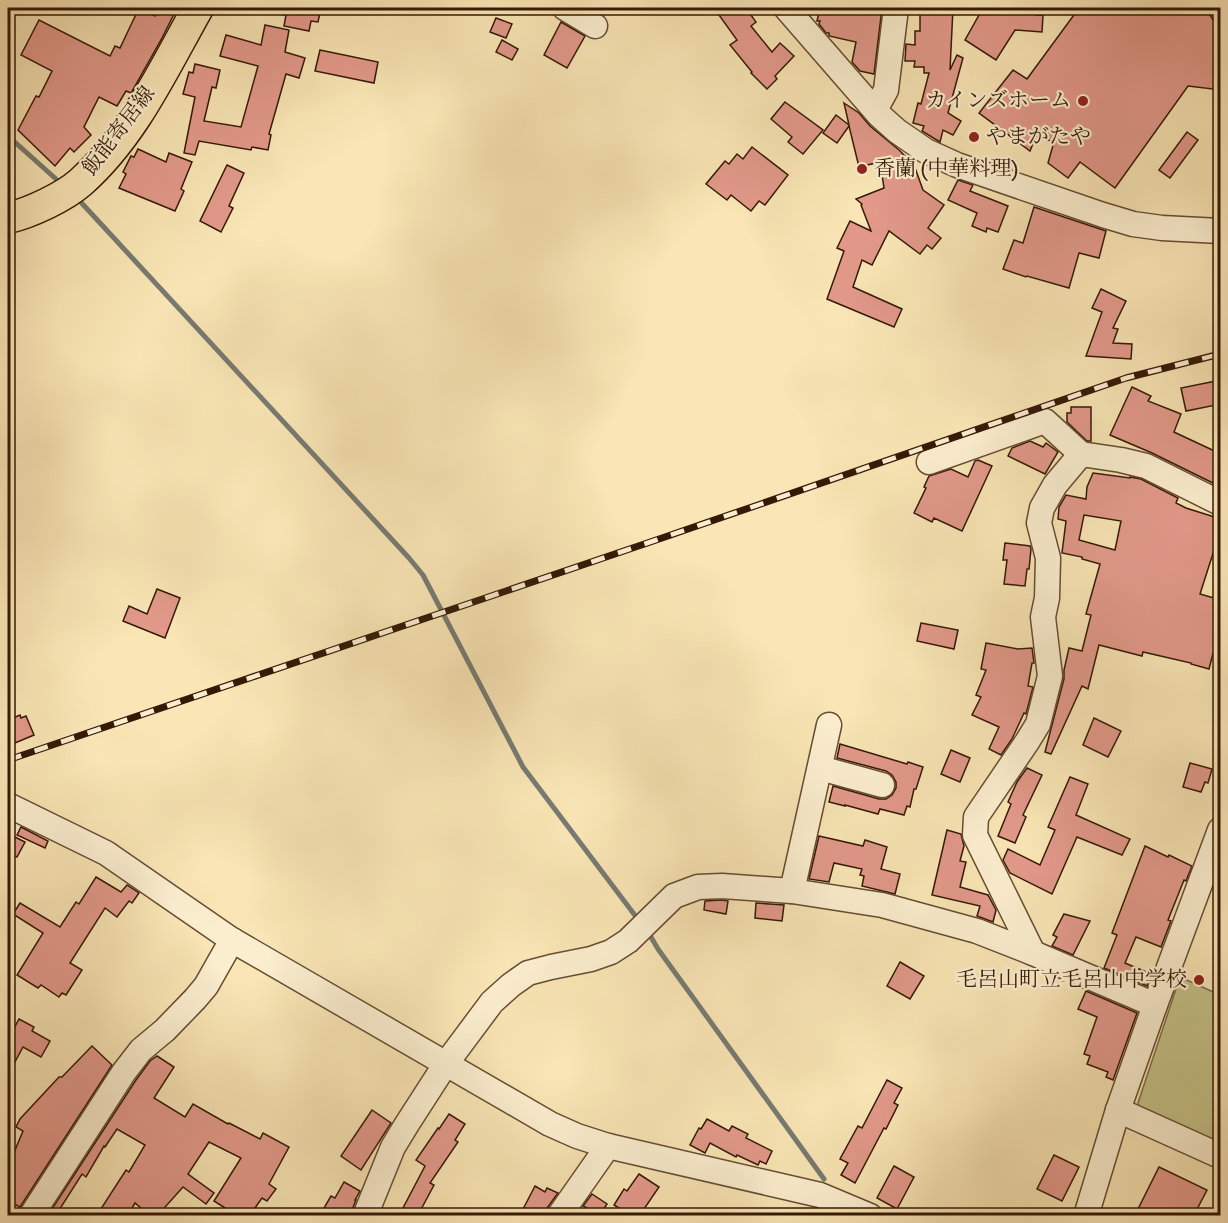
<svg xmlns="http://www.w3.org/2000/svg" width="1228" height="1223" viewBox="0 0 1228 1223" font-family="'IM FELL DW Pica','Noto Serif JP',serif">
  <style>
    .green { fill: #c5c288; stroke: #7d6e47; stroke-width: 1.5 }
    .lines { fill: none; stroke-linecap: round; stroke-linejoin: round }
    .stream { stroke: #777b71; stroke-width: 5 }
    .building { fill: #e2998a; stroke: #351906; stroke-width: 1.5; fill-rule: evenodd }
    .minor-casing { stroke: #664c32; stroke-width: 27 }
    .major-casing { stroke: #351906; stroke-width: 33 }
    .minor { stroke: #fbeecf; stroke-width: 24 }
    .major { stroke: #f9e5b5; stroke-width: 30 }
    .rail-casing { stroke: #351906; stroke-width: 7 }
    .rail { stroke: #fbeecf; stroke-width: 4.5; stroke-dasharray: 14; stroke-linecap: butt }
    .poi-dot { fill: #8f2418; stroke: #fbeecf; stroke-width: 2 }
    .labels { text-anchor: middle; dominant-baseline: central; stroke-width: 4.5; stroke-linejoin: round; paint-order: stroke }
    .poi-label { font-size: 21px; fill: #351906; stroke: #fbeecf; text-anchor: end }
    .street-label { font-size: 21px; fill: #351906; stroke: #fbeecf }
  </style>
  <rect width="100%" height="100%" fill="#f9e5b5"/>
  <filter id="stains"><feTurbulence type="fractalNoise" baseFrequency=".00333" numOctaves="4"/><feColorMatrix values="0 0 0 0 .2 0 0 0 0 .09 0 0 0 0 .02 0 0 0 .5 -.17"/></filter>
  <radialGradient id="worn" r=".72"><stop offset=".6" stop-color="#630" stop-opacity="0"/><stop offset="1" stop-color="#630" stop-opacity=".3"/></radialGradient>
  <polygon class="green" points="1180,977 1220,995 1220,1145 1140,1109 1138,1103"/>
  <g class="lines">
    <g class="stream">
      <polyline points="8,136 56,179"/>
      <polyline points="77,198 409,558 423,575 523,767 640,922"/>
      <polyline points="648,932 658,949 824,1179"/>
    </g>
  </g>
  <g class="building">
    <polygon points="139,8 155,16 159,8 177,8 162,38 131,93 126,91 117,106 99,97 84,127 91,135 74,152 70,148 55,166 18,130 36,96 39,97 52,71 21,55 39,20 110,56 115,46 120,48"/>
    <polygon points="280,8 321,8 318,22 311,21 309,31 284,26 286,15 279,14"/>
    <polygon points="714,8 746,8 756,22 751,26 772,52 780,43 794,56 775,76 777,79 767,89 751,73 752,72 730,45 737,40"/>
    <polygon points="820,8 882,8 874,74 860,71 852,62 856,42 829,36 829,33 826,33 819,24 820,21 817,21"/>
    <polygon points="935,8 953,8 950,70 957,55 963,58 948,113 961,121 953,135 943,130 940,142 922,131 924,126 913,123 918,103 921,104 929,73 924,73 924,67 914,67 915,61 905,61 906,44 915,45 915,31 920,31 920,11 935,12"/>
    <polygon points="983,8 1037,8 1036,15 1043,15 1042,32 1015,30 996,60 965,40"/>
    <polygon points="1079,8 1205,8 1221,31 1221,90 1188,86 1115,188 1080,162 1068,178 1048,163 1054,142 1036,136 1030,151 979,113 1013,70 1027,79"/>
    <polygon points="496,18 512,24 506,38 490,32"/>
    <polygon points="561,22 585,36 567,68 544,55"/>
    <polygon points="265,25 289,30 285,52 305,58 299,78 286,74 269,134 271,135 268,150 252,147 251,150 199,141 195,155 184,153 195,97 183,94 189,72 193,73 195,64 220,70 216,88 212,87 204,121 241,127 258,66 220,56 226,35 261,45"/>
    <polygon points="502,40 518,49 512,60 496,52"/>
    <polygon points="320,50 378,62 374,83 315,71"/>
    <polygon points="785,102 823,130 803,154 788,142 792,137 771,119"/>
    <polygon points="844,103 859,113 870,126 899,150 914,165 923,190 944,205 928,228 941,238 932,249 927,245 920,254 889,231 872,265 862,260 853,287 902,309 894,327 827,299 844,251 837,248 850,221 871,231 861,205 862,204 856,199 884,188 880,162 859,167 849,126 837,143 823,133 836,115 849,125"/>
    <polygon points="1187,132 1198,140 1170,178 1159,170"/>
    <polygon points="752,147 788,175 765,205 759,201 751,211 731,195 727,200 706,184 725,161 729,164 737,154 743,159"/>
    <polygon points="138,149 166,162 169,153 192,162 181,189 184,191 175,211 119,188 126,174 123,172 131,156 134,157"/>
    <polygon points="227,165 244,173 229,206 233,208 221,232 200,221"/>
    <polygon points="958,180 973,185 970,191 1008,206 998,232 987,228 986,232 972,226 977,213 948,200"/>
    <polygon points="1034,207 1106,231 1099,258 1079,253 1069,288 1027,276 1026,277 1003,269 1014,240 1023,243"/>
    <polygon points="1101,289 1126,301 1113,328 1118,329 1113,343 1132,344 1131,359 1086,356 1102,312 1092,308"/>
    <polygon points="1221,380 1221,404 1186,411 1181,388"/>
    <polygon points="1132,387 1151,396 1148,401 1181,414 1174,432 1221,454 1221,487 1152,453 1110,435"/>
    <polygon points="1071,407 1091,407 1091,441 1087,441 1067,422 1067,413 1071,413"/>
    <polygon points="1030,441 1043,447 1046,443 1058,452 1045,474 1008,456 1012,448"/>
    <polygon points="978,460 992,466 962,531 934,518 932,522 914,513 926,488 924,487 929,476 951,469 968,477 975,461"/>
    <path d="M1093 473 1130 478V477L1141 479 1178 498 1176 503 1186 508 1221 519V545L1216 544 1200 594 1221 600V622L1209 669 1191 664V663L1143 652 1142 656 1099 645 1088 689 1082 686 1051 754 1045 752 1064 679V670L1069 648 1082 651 1091 615 1086 614 1100 564 1082 559V557L1062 553 1066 521 1058 519 1059 507 1066 495 1086 499 1087 487ZM1084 515 1121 521 1115 550 1079 540Z"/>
    <polygon points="1005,543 1030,546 1031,549 1029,569 1027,569 1025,586 1004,584 1007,560 1003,560"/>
    <polygon points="157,589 180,598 165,638 123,621 129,606 147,614"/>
    <polygon points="921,623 958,630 954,649 917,641"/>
    <polygon points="986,643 1018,649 1032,648 1034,663 1032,663 1028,686 1033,687 1026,714 1024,713 1012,739 1001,755 989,749 999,727 972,715 981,697 976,695 986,670 981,669"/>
    <polygon points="20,715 21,718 26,716 34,735 15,743 14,739 8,742 8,720"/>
    <polygon points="1094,718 1121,731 1108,757 1083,745"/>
    <polygon points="840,744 907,764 908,762 923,767 916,789 914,789 910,807 907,806 904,815 880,809 878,814 845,805 845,806 829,802 833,786 879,799 886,799 892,795 896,788 896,782 892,775 886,771 837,758"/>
    <polygon points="951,750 970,758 960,782 941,774"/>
    <polygon points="1190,763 1212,769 1208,783 1205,782 1201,792 1183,787"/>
    <polygon points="1027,768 1042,775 1023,815 1026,817 1015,843 998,836 1011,804 1008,802 1017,782"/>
    <polygon points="1070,777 1088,784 1076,815 1130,839 1122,855 1077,837 1052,894 1010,873 1003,860 1008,849 1040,865 1055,830 1048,827"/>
    <polygon points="21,827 48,841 45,848 17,835"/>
    <polygon points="947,830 961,834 964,846 960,861 966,862 960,887 988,895 996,910 993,922 977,916 980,906 932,895"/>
    <polygon points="13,836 25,842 17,857 8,852 8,846"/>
    <polygon points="819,836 863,846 865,840 887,847 881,869 900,874 895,894 862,886 864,876 860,875 862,869 834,863 829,882 809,879"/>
    <polygon points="1145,846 1168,857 1169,855 1192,866 1186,881 1184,880 1168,920 1171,921 1161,947 1136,937 1125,963 1151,974 1147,986 1104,968 1117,935 1112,933"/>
    <polygon points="96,877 121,892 127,885 139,893 132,903 129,901 117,917 105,908 70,963 82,970 66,995 62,993 59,997 41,985 38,988 17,975 43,933 13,914 20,903 60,927 76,902 79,904"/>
    <polygon points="722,900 728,901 726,914 704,910 705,901"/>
    <polygon points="756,903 784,905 782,921 755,918"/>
    <polygon points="1064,914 1090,921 1073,955 1052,946 1057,937 1053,935"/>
    <polygon points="900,962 924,976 910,999 887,986"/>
    <polygon points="1086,991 1137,1013 1113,1080 1106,1077 1108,1072 1087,1064 1090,1056 1084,1054 1097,1017 1078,1009"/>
    <polygon points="19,1019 34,1027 32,1031 50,1041 41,1057 23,1047 8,1075 8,1029 12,1032"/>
    <polygon points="92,1046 112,1065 20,1207 8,1201 8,1167 23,1131 16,1127 20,1119 59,1077 62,1077"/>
    <polygon points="157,1056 174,1067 154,1098 185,1117 193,1104 228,1124 229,1123 260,1139 263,1133 289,1147 269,1184 276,1189 267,1201 262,1198 250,1215 236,1215 214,1201 241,1158 209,1142 188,1174 214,1193 206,1204 183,1187 158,1215 149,1215 135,1203 128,1215 97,1215 126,1170 129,1172 145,1145 117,1129 105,1147 104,1146 86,1177 82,1174 56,1215 48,1215 136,1080 150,1061"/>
    <polygon points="887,1080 902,1088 894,1103 898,1105 886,1129 884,1128 855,1183 841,1175 848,1163 840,1159 858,1126 862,1128"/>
    <polygon points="372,1110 391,1123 361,1170 341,1156"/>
    <polygon points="449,1114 465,1124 455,1140 458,1142 430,1183 434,1185 418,1215 403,1208 425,1166 416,1160 438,1128 439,1129"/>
    <polygon points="707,1119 729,1131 732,1126 748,1134 746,1138 772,1151 766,1164 760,1161 758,1165 737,1155 736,1157 710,1143 705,1153 690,1145 699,1128 701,1129"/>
    <polygon points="1054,1155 1079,1167 1062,1201 1037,1189"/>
    <polygon points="894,1166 914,1177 897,1209 877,1198"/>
    <polygon points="1159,1167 1207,1190 1194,1215 1135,1215"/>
    <polygon points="639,1174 659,1187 640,1215 630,1215 614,1205 624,1189 627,1191"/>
    <polygon points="344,1182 360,1191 355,1200 356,1200 350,1215 320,1215 331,1196 335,1198"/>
    <polygon points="535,1186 545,1192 547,1188 558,1193 547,1208 545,1215 520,1215"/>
    <polygon points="592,1194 607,1204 600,1215 583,1206"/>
  </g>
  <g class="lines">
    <defs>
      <g id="minor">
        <polyline points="565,8 595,26"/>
        <polyline points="786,8 879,115 897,131 926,151 957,165 1103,215 1133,224 1162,228 1220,231"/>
        <polyline points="875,110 886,90 896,8"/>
        <polyline points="929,462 1045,421 1081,454"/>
        <polyline points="820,768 882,785"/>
        <polyline points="8,805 106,853 232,940 550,1124 577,1136 608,1146 820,1195 870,1216"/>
        <polyline points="792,891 829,725"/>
        <polyline points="1033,953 975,835 976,817 1027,742 1038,724 1050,676 1043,617 1047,598 1048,558 1039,523 1042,508 1055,485 1081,454 1121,460 1146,466 1220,503"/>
        <polyline points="1118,1110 1220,1156"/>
        <polyline points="31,1216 124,1072 141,1050 165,1030 195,999 206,986 232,940"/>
        <polyline points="365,1216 393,1147 407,1124 445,1065 492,1002 511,985 528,973 551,967 591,959 611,952 628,941 674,896 698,887 722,886 792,891 882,905 977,931 1033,953 1155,1005"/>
        <polyline points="559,1216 608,1146"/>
        <polyline points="1086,1216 1118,1110 1155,1005 1220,830"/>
      </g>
      <path id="major" d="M8 218C30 213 64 197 81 182 134 135 164 68 198 8"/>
    </defs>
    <use href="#minor" class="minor-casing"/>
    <use href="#major" class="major-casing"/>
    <use href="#minor" class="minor"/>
    <use href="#major" class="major"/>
    <defs>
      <polyline id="rail" points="8,760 662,538 1126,378 1220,354"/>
    </defs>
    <use href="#rail" class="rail-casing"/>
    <use href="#rail" class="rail"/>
  </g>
  <g class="poi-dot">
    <circle cx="1083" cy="101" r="6"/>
    <circle cx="974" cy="137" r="6"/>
    <circle cx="862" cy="169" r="6"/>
    <circle cx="1199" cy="980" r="6"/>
  </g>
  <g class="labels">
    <g class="poi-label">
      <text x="1071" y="101">カインズホーム</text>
      <text x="986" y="137" text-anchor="start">やまがたや</text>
      <text x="874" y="169" text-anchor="start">香蘭 (中華料理)</text>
      <text x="1187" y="980">毛呂山町立毛呂山中学校</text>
    </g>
    <g class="street-label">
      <text transform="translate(119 131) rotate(-53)">飯能寄居線</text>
    </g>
  </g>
  <rect width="1228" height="1223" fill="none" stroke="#f9e5b5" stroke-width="30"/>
  <rect x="9" y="9" width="1210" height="1205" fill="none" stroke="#351906" stroke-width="3"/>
  <rect x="15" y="15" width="1198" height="1193" fill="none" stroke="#351906" stroke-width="1.5"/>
  <rect width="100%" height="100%" filter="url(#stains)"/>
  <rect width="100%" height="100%" fill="url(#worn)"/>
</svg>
